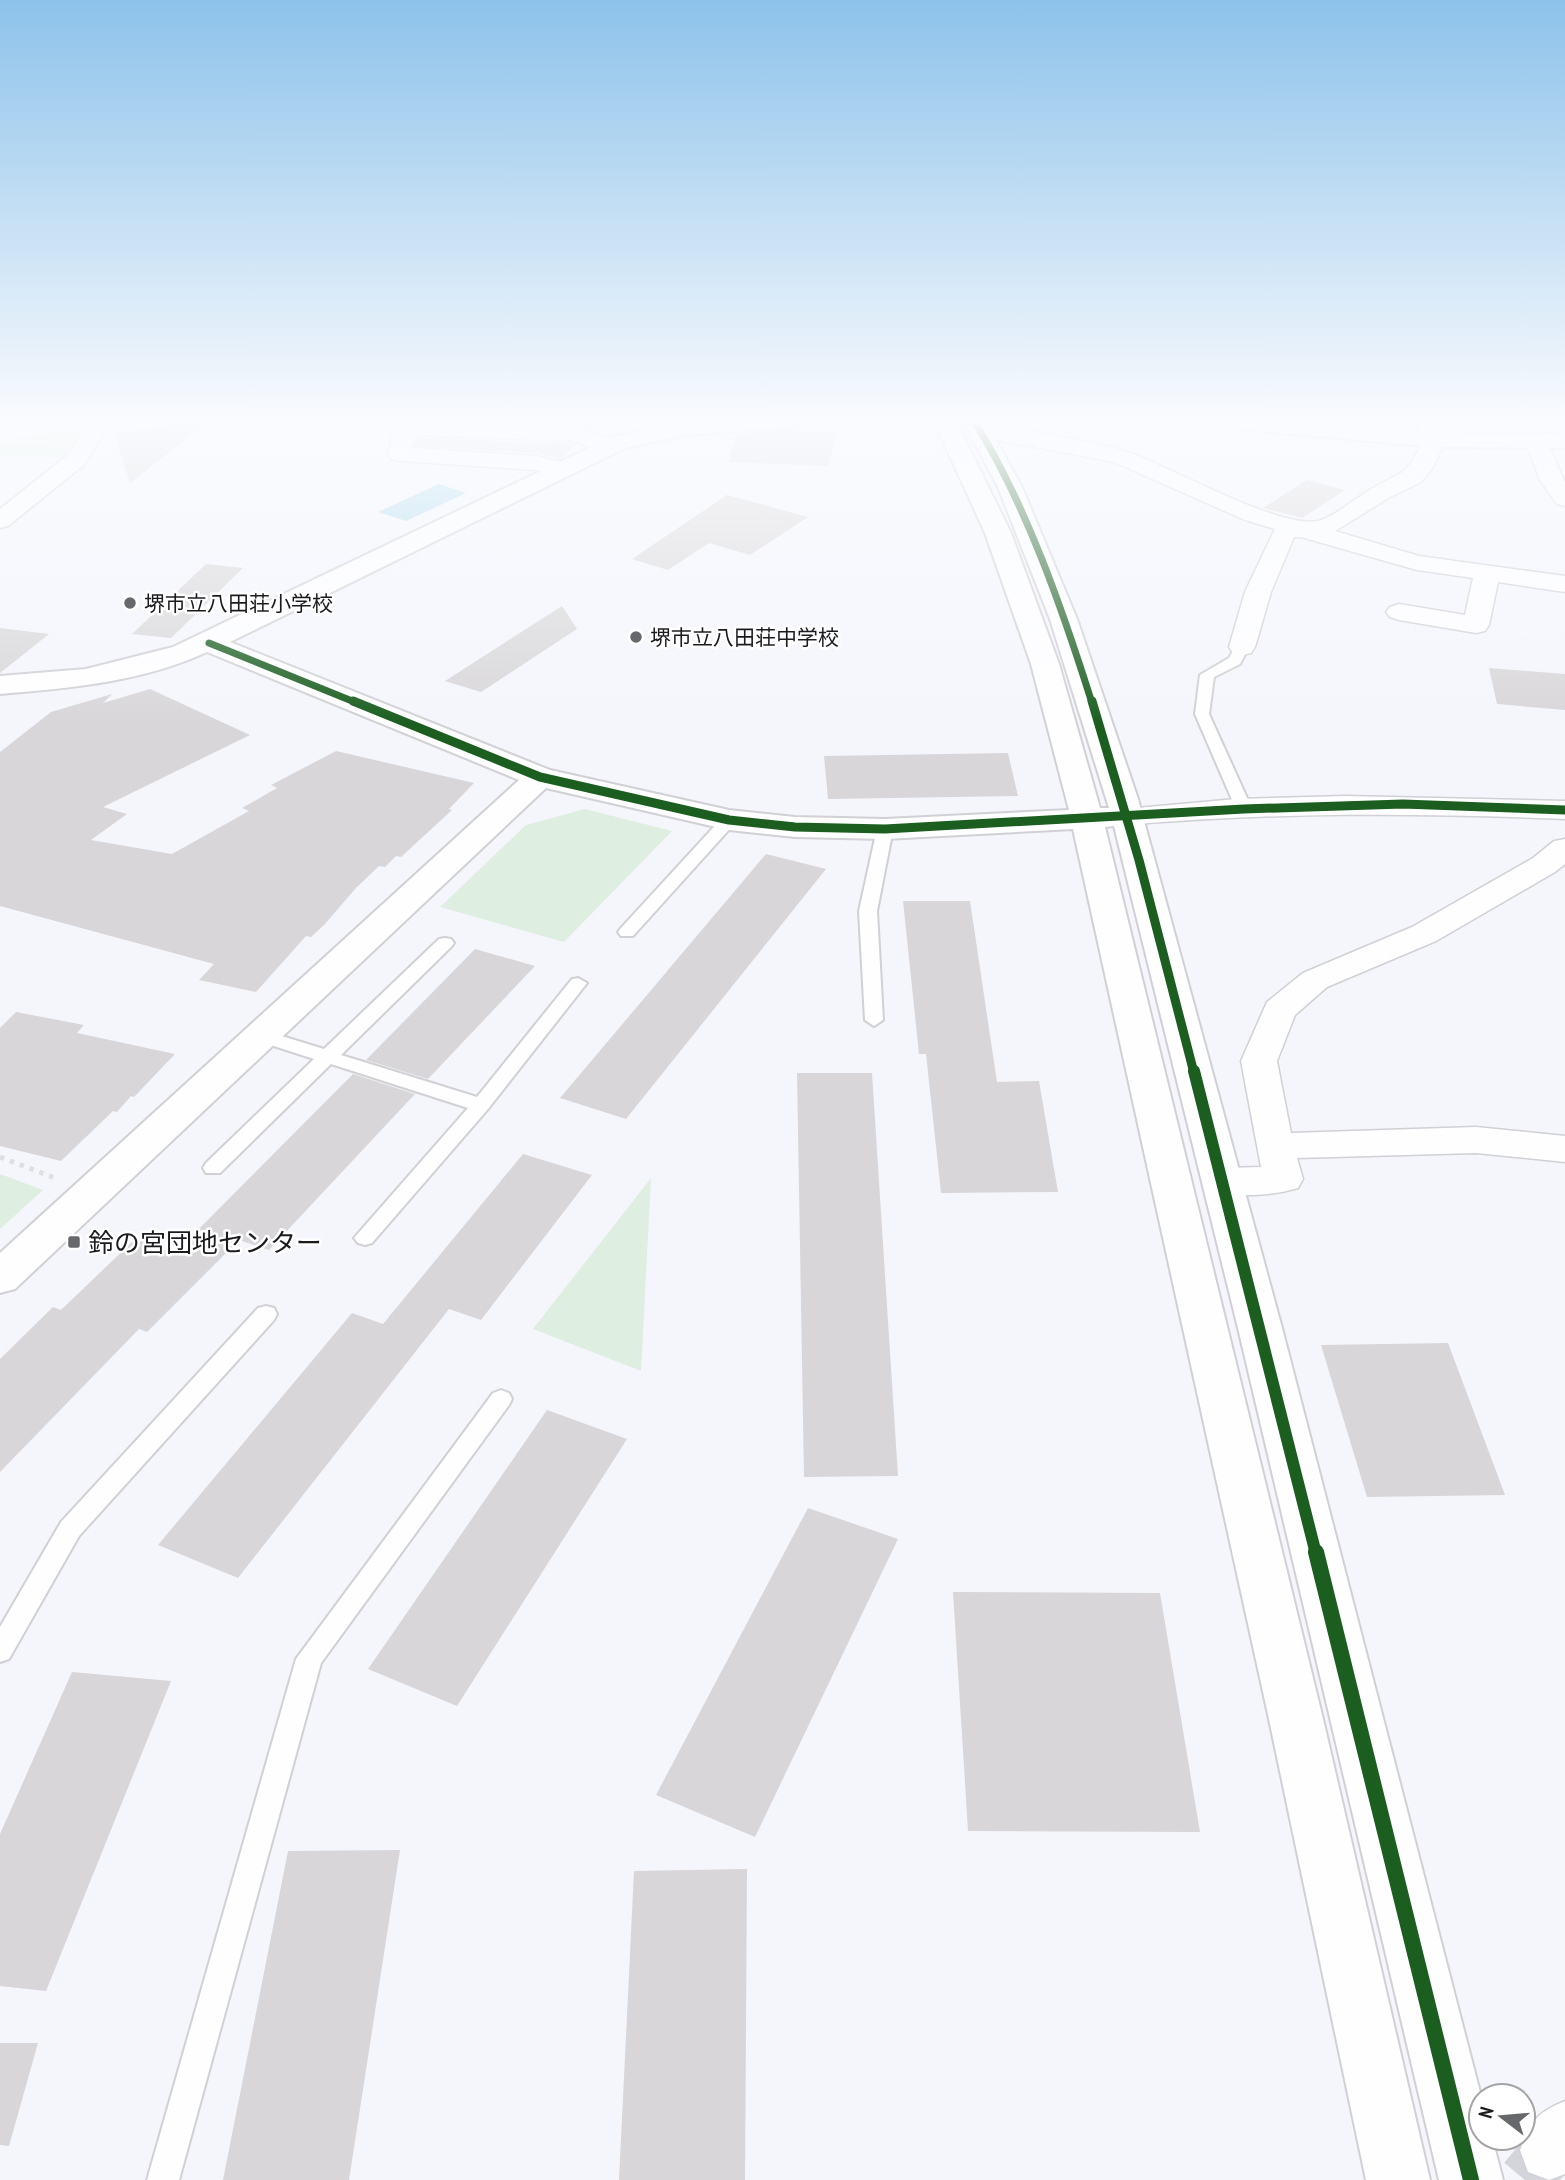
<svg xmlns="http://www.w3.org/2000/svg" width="1565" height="2180" viewBox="0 0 1565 2180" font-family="'PT Sans Narrow','Noto Sans JP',sans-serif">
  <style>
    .green { fill: #deeee0 }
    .water { fill: #a6d7ed }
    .building { fill: #d8d6d8 }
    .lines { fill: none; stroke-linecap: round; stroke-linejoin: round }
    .minor-tunnel { stroke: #d4d5db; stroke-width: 54; stroke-dasharray: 54 27; stroke-linecap: butt }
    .service-casing { stroke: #d0d0d5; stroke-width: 4 }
    .minor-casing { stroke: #d0d0d5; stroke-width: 3 }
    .tertiary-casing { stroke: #d0d0d5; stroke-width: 4 }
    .path-far1 { stroke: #dfdfe2; stroke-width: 2.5; stroke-dasharray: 2.5 3.5; stroke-linecap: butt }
    .path { stroke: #dfdfe2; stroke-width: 5; stroke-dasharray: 4.5 6; stroke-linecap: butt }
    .service { fill: #fefeff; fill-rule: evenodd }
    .minor { fill: #fefeff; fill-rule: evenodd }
    .tertiary { fill: #fefeff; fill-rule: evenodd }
    .path-bridge { stroke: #dfdfe2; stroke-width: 2.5; stroke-dasharray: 2.5 3.5; stroke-linecap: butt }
    .cycleway-far3-casing { stroke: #fff; stroke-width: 10 }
    .cycleway-far2-casing { stroke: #fff; stroke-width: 12 }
    .cycleway-far1-casing { stroke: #fff; stroke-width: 17 }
    .cycleway-casing { stroke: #fff; stroke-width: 20 }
    .cycleway-far3 { stroke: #1b5e20; stroke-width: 7 }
    .cycleway-far2 { stroke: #1b5e20; stroke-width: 9 }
    .cycleway-far1 { stroke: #1b5e20; stroke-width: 12 }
    .cycleway { stroke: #1b5e20; stroke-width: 16 }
    .poi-dot { fill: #67686c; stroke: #fff; stroke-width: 2.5 }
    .labels { text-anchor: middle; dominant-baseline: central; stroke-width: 5; stroke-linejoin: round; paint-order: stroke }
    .far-poi-label { font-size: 21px; fill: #1b1b1f; stroke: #fff; text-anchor: start }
    .poi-label { font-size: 26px; fill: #1b1b1f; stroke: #fff; text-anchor: start }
  </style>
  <rect width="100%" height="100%" fill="#f5f6fc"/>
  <g class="green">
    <polygon points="0,421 4,421 1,440 80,429 64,458 0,457"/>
    <polygon points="585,809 672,831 564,942 440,907 526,825"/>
    <polygon points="0,1174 43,1190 0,1229"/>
    <polygon points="651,1178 641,1371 533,1329"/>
  </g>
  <polygon class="water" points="439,484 466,493 406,521 378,512"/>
  <g class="building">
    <polygon points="430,419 597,419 588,429 575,425"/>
    <polygon points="211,420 130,483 114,433"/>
    <polygon points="790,430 836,431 829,466 728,462 737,434"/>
    <polygon points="418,438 573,444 575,444 560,459 537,453 415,446"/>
    <polygon points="1307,480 1345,490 1302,518 1263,508"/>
    <polygon points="727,495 808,517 750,555 709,543 668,570 632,559"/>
    <polygon points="206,564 243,568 171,638 132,634"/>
    <polygon points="562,606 577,629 481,692 445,681"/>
    <polygon points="0,628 49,634 0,673"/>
    <polygon points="1489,668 1565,674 1565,710 1497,704"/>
    <polygon points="150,689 250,735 103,807 127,814 91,840 172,854 249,811 242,808 277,788 271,785 336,751 474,783 449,809 452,810 401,857 396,856 385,867 379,866 356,888 324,925 311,937 306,936 256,992 199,980 214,964 0,906 0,752 51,712 112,694 103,703"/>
    <polygon points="1008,753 1018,796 828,799 824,756"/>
    <polygon points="766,854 826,869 626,1119 560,1098"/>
    <polygon points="903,901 970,901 997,1082 1039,1081 1058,1192 941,1193 926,1054 919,1054"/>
    <polygon points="475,949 535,966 428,1079 366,1060"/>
    <polygon points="16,1012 84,1025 77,1033 175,1054 134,1097 131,1096 117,1112 113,1111 61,1161 0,1146 0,1028"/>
    <polygon points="797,1073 872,1073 898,1476 804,1477"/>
    <polygon points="353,1074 415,1094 269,1250 239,1240 147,1332 139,1329 0,1472 0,1359 53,1307 61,1310 135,1239 174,1254"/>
    <polygon points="523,1154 592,1175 481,1320 449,1309 238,1578 158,1545 352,1313 383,1324"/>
    <polygon points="1448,1343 1505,1495 1367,1497 1321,1345"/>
    <polygon points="547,1410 627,1439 457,1706 368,1669"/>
    <polygon points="808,1508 898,1539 755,1837 656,1795"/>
    <polygon points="953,1592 1160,1593 1200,1832 968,1831"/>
    <polygon points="72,1672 171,1681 46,1991 0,1986 0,1834"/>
    <polygon points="400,1850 349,2180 223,2180 288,1851"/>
    <polygon points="747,1869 745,2180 619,2180 634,1871"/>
    <polygon points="0,2043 38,2043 9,2146 0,2145"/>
  </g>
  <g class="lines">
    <polyline class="minor-tunnel" points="1525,2180 1550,2150"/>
    <defs>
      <g id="service">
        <polygon points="79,419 90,419 100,430 90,432"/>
        <polygon points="1242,643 1249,647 1240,664 1214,677 1209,714 1252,809 1244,814 1236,809 1195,714 1200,675 1229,658 1237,644"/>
        <polygon points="729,815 737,820 735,823 633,936 621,936 618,932 621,928 723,817"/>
        <polygon points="885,824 893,829 877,911 883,1020 874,1026 865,1020 859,911 877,829"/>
        <polygon points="445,938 451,939 454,943 451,947 341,1055 477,1097 572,979 578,978 587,983 488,1109 372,1243 365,1245 358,1243 354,1238 468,1108 331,1064 220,1173 206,1173 203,1168 206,1163 314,1059 255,1040 253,1036 255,1032 262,1030 324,1049 439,939"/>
        <polygon points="266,1306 274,1308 277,1314 274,1320 79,1536 9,1659 0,1662 0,1627 61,1522 258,1308"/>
        <polygon points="501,1390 509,1393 512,1399 509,1405 321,1663 179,2180 147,2180 296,1659 493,1393"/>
      </g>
      <g id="minor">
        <polygon points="91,419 112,419 85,464 8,526 0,528 0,509 68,455"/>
        <polygon points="397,419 417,419 417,422 575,428 618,441 621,446 618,451 610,453 573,441 416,435 412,448 537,456 568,464 571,469 568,474 560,476 536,470 399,461 391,459 388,454"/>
        <polygon points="669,419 690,419 697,428 694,433 678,433"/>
        <path d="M1415 419H1436L1446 440 1432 469 1421 482 1390 497 1335 531 1419 556 1565 576V592L1498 582 1489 625 1485 631 1476 633 1399 620 1390 617 1386 612 1390 607 1399 604 1465 615 1473 578 1417 570 1301 537H1294L1271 592 1255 647 1251 653 1242 655 1233 653 1229 647 1245 592 1275 529 1245 520 1114 462 981 437 973 435 970 430 973 425C992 421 1017 428 1036 432 1067 439 1100 442 1130 453 1171 467 1279 529 1318 521 1334 517 1353 500 1368 491 1402 470 1404 480 1424 440Z"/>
        <polygon points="1535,419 1565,420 1565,435 1538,424"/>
        <polygon points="1536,434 1544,436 1547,441 1565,483 1565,506 1557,504 1540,480 1525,441 1528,436"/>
        <path d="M1346 796 1565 801V819C1418 813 1272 812 1126 825L1115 822 1111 816 1115 810 1236 799Z"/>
        <path d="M1565 839V864L1555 872 1436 941 1327 987 1295 1015 1277 1061 1291 1133 1476 1127 1565 1136V1162L1476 1153 1297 1158 1303 1179 1298 1188C1272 1196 1235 1198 1209 1190L1204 1181 1209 1172 1223 1168 1261 1167 1241 1061 1267 1002 1303 973 1412 927 1533 858 1554 841Z"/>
        <path d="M1565 2101V2174L1549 2180 1528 2172 1520 2150C1531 2121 1536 2113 1565 2101Z"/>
      </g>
      <g id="tertiary">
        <path d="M720 419H813L810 424 802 426 686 435 625 448 230 642 550 770 729 810 795 817 885 819 1069 810 1031 664 985 533 933 419H955L1011 533 1059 664 1100 808H1109L1050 619 998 487 962 419H984L1022 487 1077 619 1138 799 1282 1328 1481 2096V2138H1492L1503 2180H1439L1238 1328 1114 826 1105 827 1323 1719 1430 2180H1366L1269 1719 1073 829 885 839 795 837 729 830 546 788 15 1289 0 1293V1253L519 780 207 652C142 682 71 688 0 694V676L86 669 173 647 610 438 686 421Z"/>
        <polygon points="1192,419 1273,419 1435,433 1565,434 1565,448 1435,447 1203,426 1195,424"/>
      </g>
    </defs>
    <use href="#service" class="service-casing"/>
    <use href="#minor" class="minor-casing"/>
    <use href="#tertiary" class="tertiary-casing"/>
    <polyline class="path-far1" points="0,447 49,446"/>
    <polyline class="path" points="0,1157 55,1178"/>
    <use href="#service" class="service"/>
    <use href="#minor" class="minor"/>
    <use href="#tertiary" class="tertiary"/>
    <polyline class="path-bridge" points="943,449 1037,445"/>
    <defs>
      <g id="cycleway-far3">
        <path d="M973 419C1026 504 1062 608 1092 703"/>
        <polyline points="209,643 357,703"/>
      </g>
      <g id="cycleway-far2">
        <polyline points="353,701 540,777 729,820 795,827 885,829 1244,809 1403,804 1565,810"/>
        <polyline points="1092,701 1139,860 1194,1073"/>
      </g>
      <polyline id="cycleway-far1" points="1194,1071 1316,1554"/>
      <polyline id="cycleway" points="1316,1552 1471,2180"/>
    </defs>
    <use href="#cycleway-far3" class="cycleway-far3-casing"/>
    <use href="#cycleway-far2" class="cycleway-far2-casing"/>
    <use href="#cycleway-far1" class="cycleway-far1-casing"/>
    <use href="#cycleway" class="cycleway-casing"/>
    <use href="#cycleway-far3" class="cycleway-far3"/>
    <use href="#cycleway-far2" class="cycleway-far2"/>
    <use href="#cycleway-far1" class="cycleway-far1"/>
    <use href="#cycleway" class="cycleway"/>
  </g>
  <linearGradient id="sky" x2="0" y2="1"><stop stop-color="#8dc2ea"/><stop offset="0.58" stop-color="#fafbfe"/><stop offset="1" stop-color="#fafbfe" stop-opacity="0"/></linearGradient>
  <rect width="1565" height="724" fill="url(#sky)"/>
  <g class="poi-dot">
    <circle cx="130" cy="603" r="7"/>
    <circle cx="636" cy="637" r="7"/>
    <rect x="67" y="1235" width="14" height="14" rx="3.5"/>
  </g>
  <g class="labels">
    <g class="far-poi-label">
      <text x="144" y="603">堺市立八田荘小学校</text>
      <text x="650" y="637">堺市立八田荘中学校</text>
    </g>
    <g class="poi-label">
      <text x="88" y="1242">鈴の宮団地センター</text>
    </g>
  </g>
  <g transform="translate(1502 2117) rotate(286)"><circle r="33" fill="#ffffff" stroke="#a4a4a5" stroke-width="2"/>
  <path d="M0-5L12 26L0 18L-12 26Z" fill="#67686c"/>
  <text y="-10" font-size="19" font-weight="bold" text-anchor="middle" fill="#1b1b1f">N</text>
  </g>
</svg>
